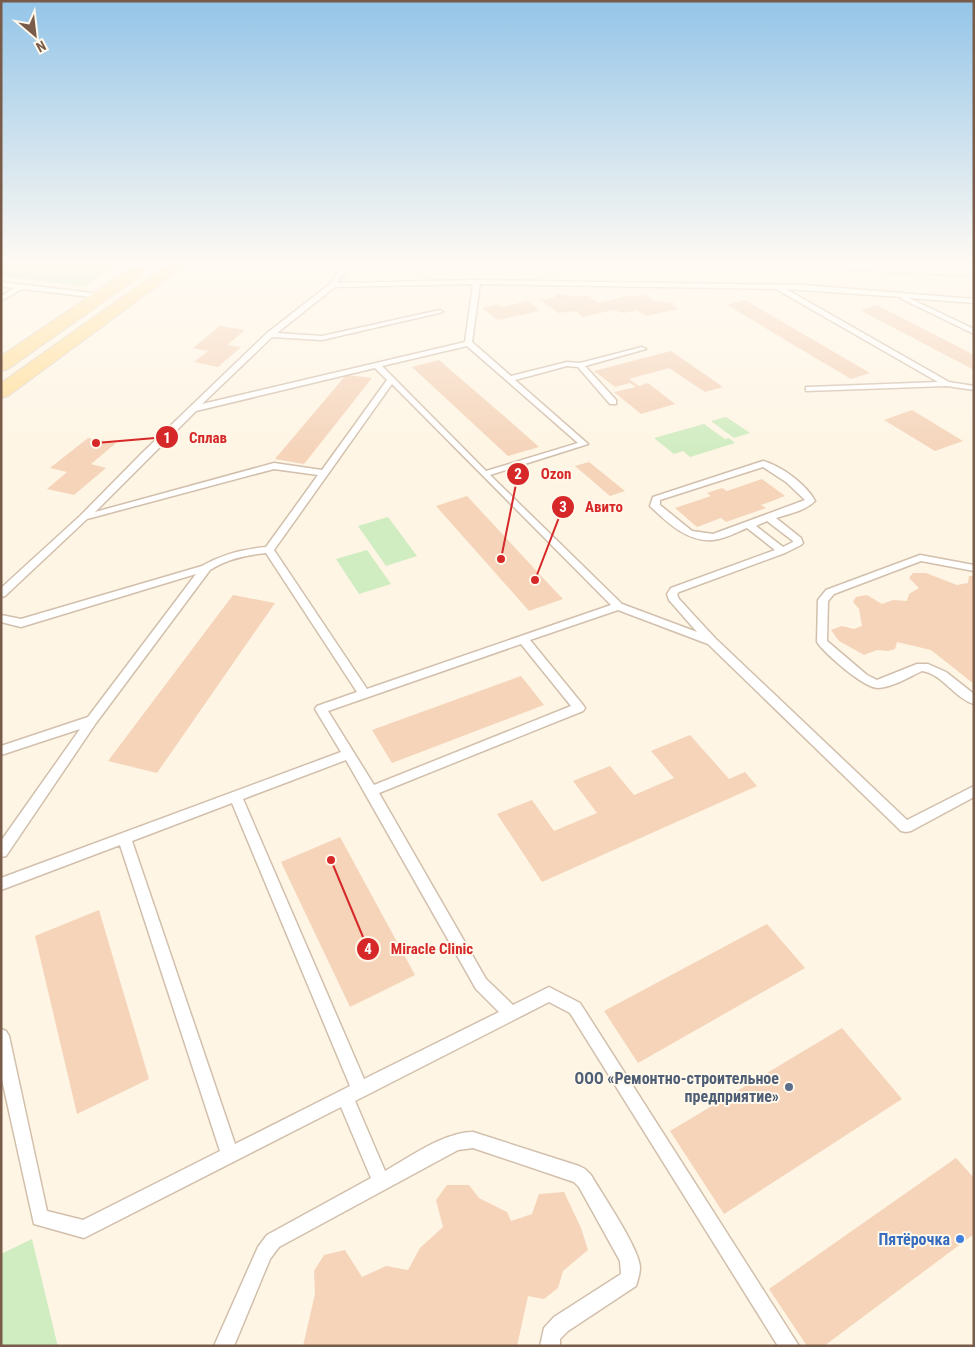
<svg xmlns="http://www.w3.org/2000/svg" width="975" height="1347" viewBox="0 0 975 1347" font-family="'Roboto Condensed',sans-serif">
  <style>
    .green { fill: #d0ecc1 }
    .building { fill: #f5d4ba }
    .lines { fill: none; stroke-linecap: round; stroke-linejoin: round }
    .lane-casing { stroke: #d2bfac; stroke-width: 3 }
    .secondary-casing { stroke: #d5bfa9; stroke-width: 2 }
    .primary-casing { stroke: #dcd4cf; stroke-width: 2 }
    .lane { fill: #fff; fill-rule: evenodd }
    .secondary { fill: #fff; fill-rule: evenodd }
    .primary { fill: #ffde99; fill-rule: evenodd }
    .service-dot { fill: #5c6f8a; stroke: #fff8eb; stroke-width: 2 }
    .shop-dot { fill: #3f7fe0; stroke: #fff8eb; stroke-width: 2 }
    .labels { text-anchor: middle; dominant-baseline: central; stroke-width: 4; stroke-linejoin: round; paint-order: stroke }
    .near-service-label { font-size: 16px; font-weight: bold; fill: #4e5e75; stroke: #fff8eb; text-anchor: end }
    .near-shop-label { font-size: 16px; font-weight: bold; fill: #366cbe; stroke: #fff8eb; text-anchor: end }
    .leader { fill: none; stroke: #d62828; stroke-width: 2 }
    .callout-dot { fill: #d62828; stroke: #fff8eb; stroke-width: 2 }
    .mark-label { font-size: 15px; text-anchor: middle; font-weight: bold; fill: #fff }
    .callout-label { font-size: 15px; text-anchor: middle; font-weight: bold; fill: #d62828; stroke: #fff8eb; stroke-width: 4; stroke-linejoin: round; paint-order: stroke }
  </style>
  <rect width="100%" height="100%" fill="#fef5e4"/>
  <g class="green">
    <polygon points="1,264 119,264 84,287 1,276"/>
    <polygon points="726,417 750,433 734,438 711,421"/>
    <polygon points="704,424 725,439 729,438 735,443 690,457 683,451 674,454 654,438"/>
    <polygon points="388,517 417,556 386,566 358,526"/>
    <polygon points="367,550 391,584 359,594 336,559"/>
    <polygon points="32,1239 57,1343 59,1346 1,1346 1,1254"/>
  </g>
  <g class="building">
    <polygon points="556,294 576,297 587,295 598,303 631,295 635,297 645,294 654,301 675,303 672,305 678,309 646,316 637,310 624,313 613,310 583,317 576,311 558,313 541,300 555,297"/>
    <polygon points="745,300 870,373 851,379 727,305"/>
    <polygon points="528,301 540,311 498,320 482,308 498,304 502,307"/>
    <polygon points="877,305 974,355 974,370 860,310"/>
    <polygon points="220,326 245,330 227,345 241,347 218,367 194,362 208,351 193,348"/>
    <polygon points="671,351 723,387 705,392 669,368 629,379 639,386 648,383 675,404 641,414 614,392 636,387 630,383 615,387 594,371"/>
    <polygon points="439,360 512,423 539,447 508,456 412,367"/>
    <polygon points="346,375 372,378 304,464 275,459"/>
    <polygon points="912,410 963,441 935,451 884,420"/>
    <polygon points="88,438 116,443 91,464 106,468 74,495 47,489 67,472 50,468"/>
    <polygon points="589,462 625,491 610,496 575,466"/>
    <polygon points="762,479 785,496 761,505 766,508 726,522 721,518 697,527 675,508 711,496 707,493 722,488 727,491"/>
    <polygon points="467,496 544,579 563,599 529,611 436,506"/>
    <polygon points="913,573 926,573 957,585 968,583 969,576 974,576 974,684 931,650 897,642 895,649 888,651 877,650 864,655 839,641 831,630 842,626 854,629 862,626 859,609 853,602 856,597 867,595 882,604 893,600 907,601 909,594 919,588 909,578"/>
    <polygon points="233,595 275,603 157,773 108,761"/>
    <polygon points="521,676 544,705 392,763 372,730"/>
    <polygon points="690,735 729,779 745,772 757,786 542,882 497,814 532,800 554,831 597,813 573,781 610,766 634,795 674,778 651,751"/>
    <polygon points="340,837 415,975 350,1007 281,862"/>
    <polygon points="99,910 149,1079 77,1114 35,936"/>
    <polygon points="767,924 805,968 638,1063 604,1011"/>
    <polygon points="842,1028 902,1099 724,1214 670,1131"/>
    <polygon points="956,1158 974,1178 974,1234 824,1346 807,1346 769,1289"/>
    <polygon points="447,1185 469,1185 479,1198 507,1212 511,1221 532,1214 539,1194 564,1192 581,1228 588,1250 563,1271 558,1288 544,1299 528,1296 517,1346 303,1346 315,1294 314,1271 324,1255 345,1250 362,1277 386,1266 408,1270 420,1248 443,1227 436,1200"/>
  </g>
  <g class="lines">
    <defs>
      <g id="lane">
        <path d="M344 264H351L337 283 477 280 804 285 974 299V303L909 298 974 329V334L902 299 901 297 786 289 949 382 974 386V390L947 386 806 391V387H809L938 382 776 289 480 284 472 342 511 376 567 362 580 363 642 347 646 349 585 366 616 400V404H610L578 367 567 366 515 380 588 444 490 475 622 604 697 632 669 600 667 594 671 588 775 550 747 528C737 532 725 539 713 540 688 542 669 524 652 508L650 506 653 497 763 461C781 466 806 484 815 501 805 511 788 514 776 518L801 538 803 543 801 545 785 553 679 592 677 594 679 599 715 638 907 820 974 786V797L911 831 906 832 901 831 708 644 618 610 530 640 583 705 585 708 583 711 379 793 486 979 513 1005 549 987 580 1003 799 1346H778L570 1013 549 1002 355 1101 385 1171C410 1157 444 1132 473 1132L579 1166 585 1169 591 1175C602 1194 639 1248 640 1267 640 1273 638 1280 636 1286L568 1331 560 1339V1346H540L544 1328 554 1317 621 1274 620 1261 579 1187 574 1182 473 1148 458 1150 279 1247 270 1259 234 1346H214L258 1247 267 1235 371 1178 341 1107 84 1238 34 1224 1 1075V1029L6 1031 9 1036 47 1211 83 1220 220 1151 120 845 1 890V878L341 752 315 709 317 706 357 692 266 553C246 555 227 559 210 570L96 723 6 856 1 857V841L80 729 1 755V746L88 717 196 574 21 627 1 622V615L21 619 202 566C222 554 244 549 266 547L318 475 274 469 87 519 5 596 1 597V588L81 515 142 453 267 333 330 284 336 274ZM473 284 465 342 202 404 272 337 322 340 443 312 440 310 322 336 277 333 335 287ZM467 346 578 443 486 471 382 366ZM375 368 387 380 322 470 274 463 95 512 196 411ZM392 384 611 605 367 689 274 550ZM763 467 786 482 805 500 713 534 692 531 660 505V500L663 499ZM767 521 793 541V542L783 547 756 526ZM521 644 571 706 374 785 328 711ZM346 760 476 989 499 1012 364 1079 243 799ZM232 803 350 1086 235 1144 132 841Z"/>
        <polygon points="1,282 100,294 103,296 100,298 22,289 1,301 1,296 14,288 1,286"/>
        <path d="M920 555 974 565V571L921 561 834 594 828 601 827 641 867 675 877 680 917 664H928L946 672 974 694V704C954 698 943 674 922 671 909 677 893 687 878 688 864 688 825 654 817 642L818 600 826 590Z"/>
      </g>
      <polygon id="secondary" points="820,264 927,264 974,266 974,276 828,269 822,267"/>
      <g id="primary">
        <polygon points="169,264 187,264 8,396 1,398 1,383"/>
        <polygon points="137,266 143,268 145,271 143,274 8,369 1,371 1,356 131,268"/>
      </g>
    </defs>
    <use href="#lane" class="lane-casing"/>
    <use href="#secondary" class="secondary-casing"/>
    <use href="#primary" class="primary-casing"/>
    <use href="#lane" class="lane"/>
    <use href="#secondary" class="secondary"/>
    <use href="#primary" class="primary"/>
  </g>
  <linearGradient id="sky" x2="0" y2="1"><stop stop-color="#94c5e8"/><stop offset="0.58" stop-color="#fffaf3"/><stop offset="1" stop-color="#fffaf3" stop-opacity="0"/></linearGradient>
  <rect width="975" height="453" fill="url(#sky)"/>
  <circle class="service-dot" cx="789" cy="1087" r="5"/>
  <circle class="shop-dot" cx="960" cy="1239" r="5"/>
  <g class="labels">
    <g class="near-service-label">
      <text x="779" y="1078">ООО «Ремонтно-строительное<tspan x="779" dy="18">предприятие»</tspan></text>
    </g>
    <g class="near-shop-label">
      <text x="950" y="1239">Пятёрочка</text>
    </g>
  </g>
  <path class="leader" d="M96 443L167 437M501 559L518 474M535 580L563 507M331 860L368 949"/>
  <g class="callout-dot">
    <circle cx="96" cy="443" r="5"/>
    <circle cx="501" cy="559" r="5"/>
    <circle cx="535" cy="580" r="5"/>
    <circle cx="331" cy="860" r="5"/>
    <circle cx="167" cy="437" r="12"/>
    <circle cx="518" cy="474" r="12"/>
    <circle cx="563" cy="507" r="12"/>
    <circle cx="368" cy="949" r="12"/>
  </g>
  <g class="mark-label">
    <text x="167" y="443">1</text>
    <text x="518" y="479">2</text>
    <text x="563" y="512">3</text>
    <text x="368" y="954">4</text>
  </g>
  <g class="callout-label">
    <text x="208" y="443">Сплав</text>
    <text x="556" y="479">Ozon</text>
    <text x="604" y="512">Авито</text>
    <text x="432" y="954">Miracle Clinic</text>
  </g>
  <rect width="975" height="1347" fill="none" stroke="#785b48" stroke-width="5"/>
  <g transform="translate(35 35) rotate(152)" stroke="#fff8eb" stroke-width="4" paint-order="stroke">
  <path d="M0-4L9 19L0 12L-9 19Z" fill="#785b48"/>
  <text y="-8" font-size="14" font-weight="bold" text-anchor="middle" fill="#785b48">N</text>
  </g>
</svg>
